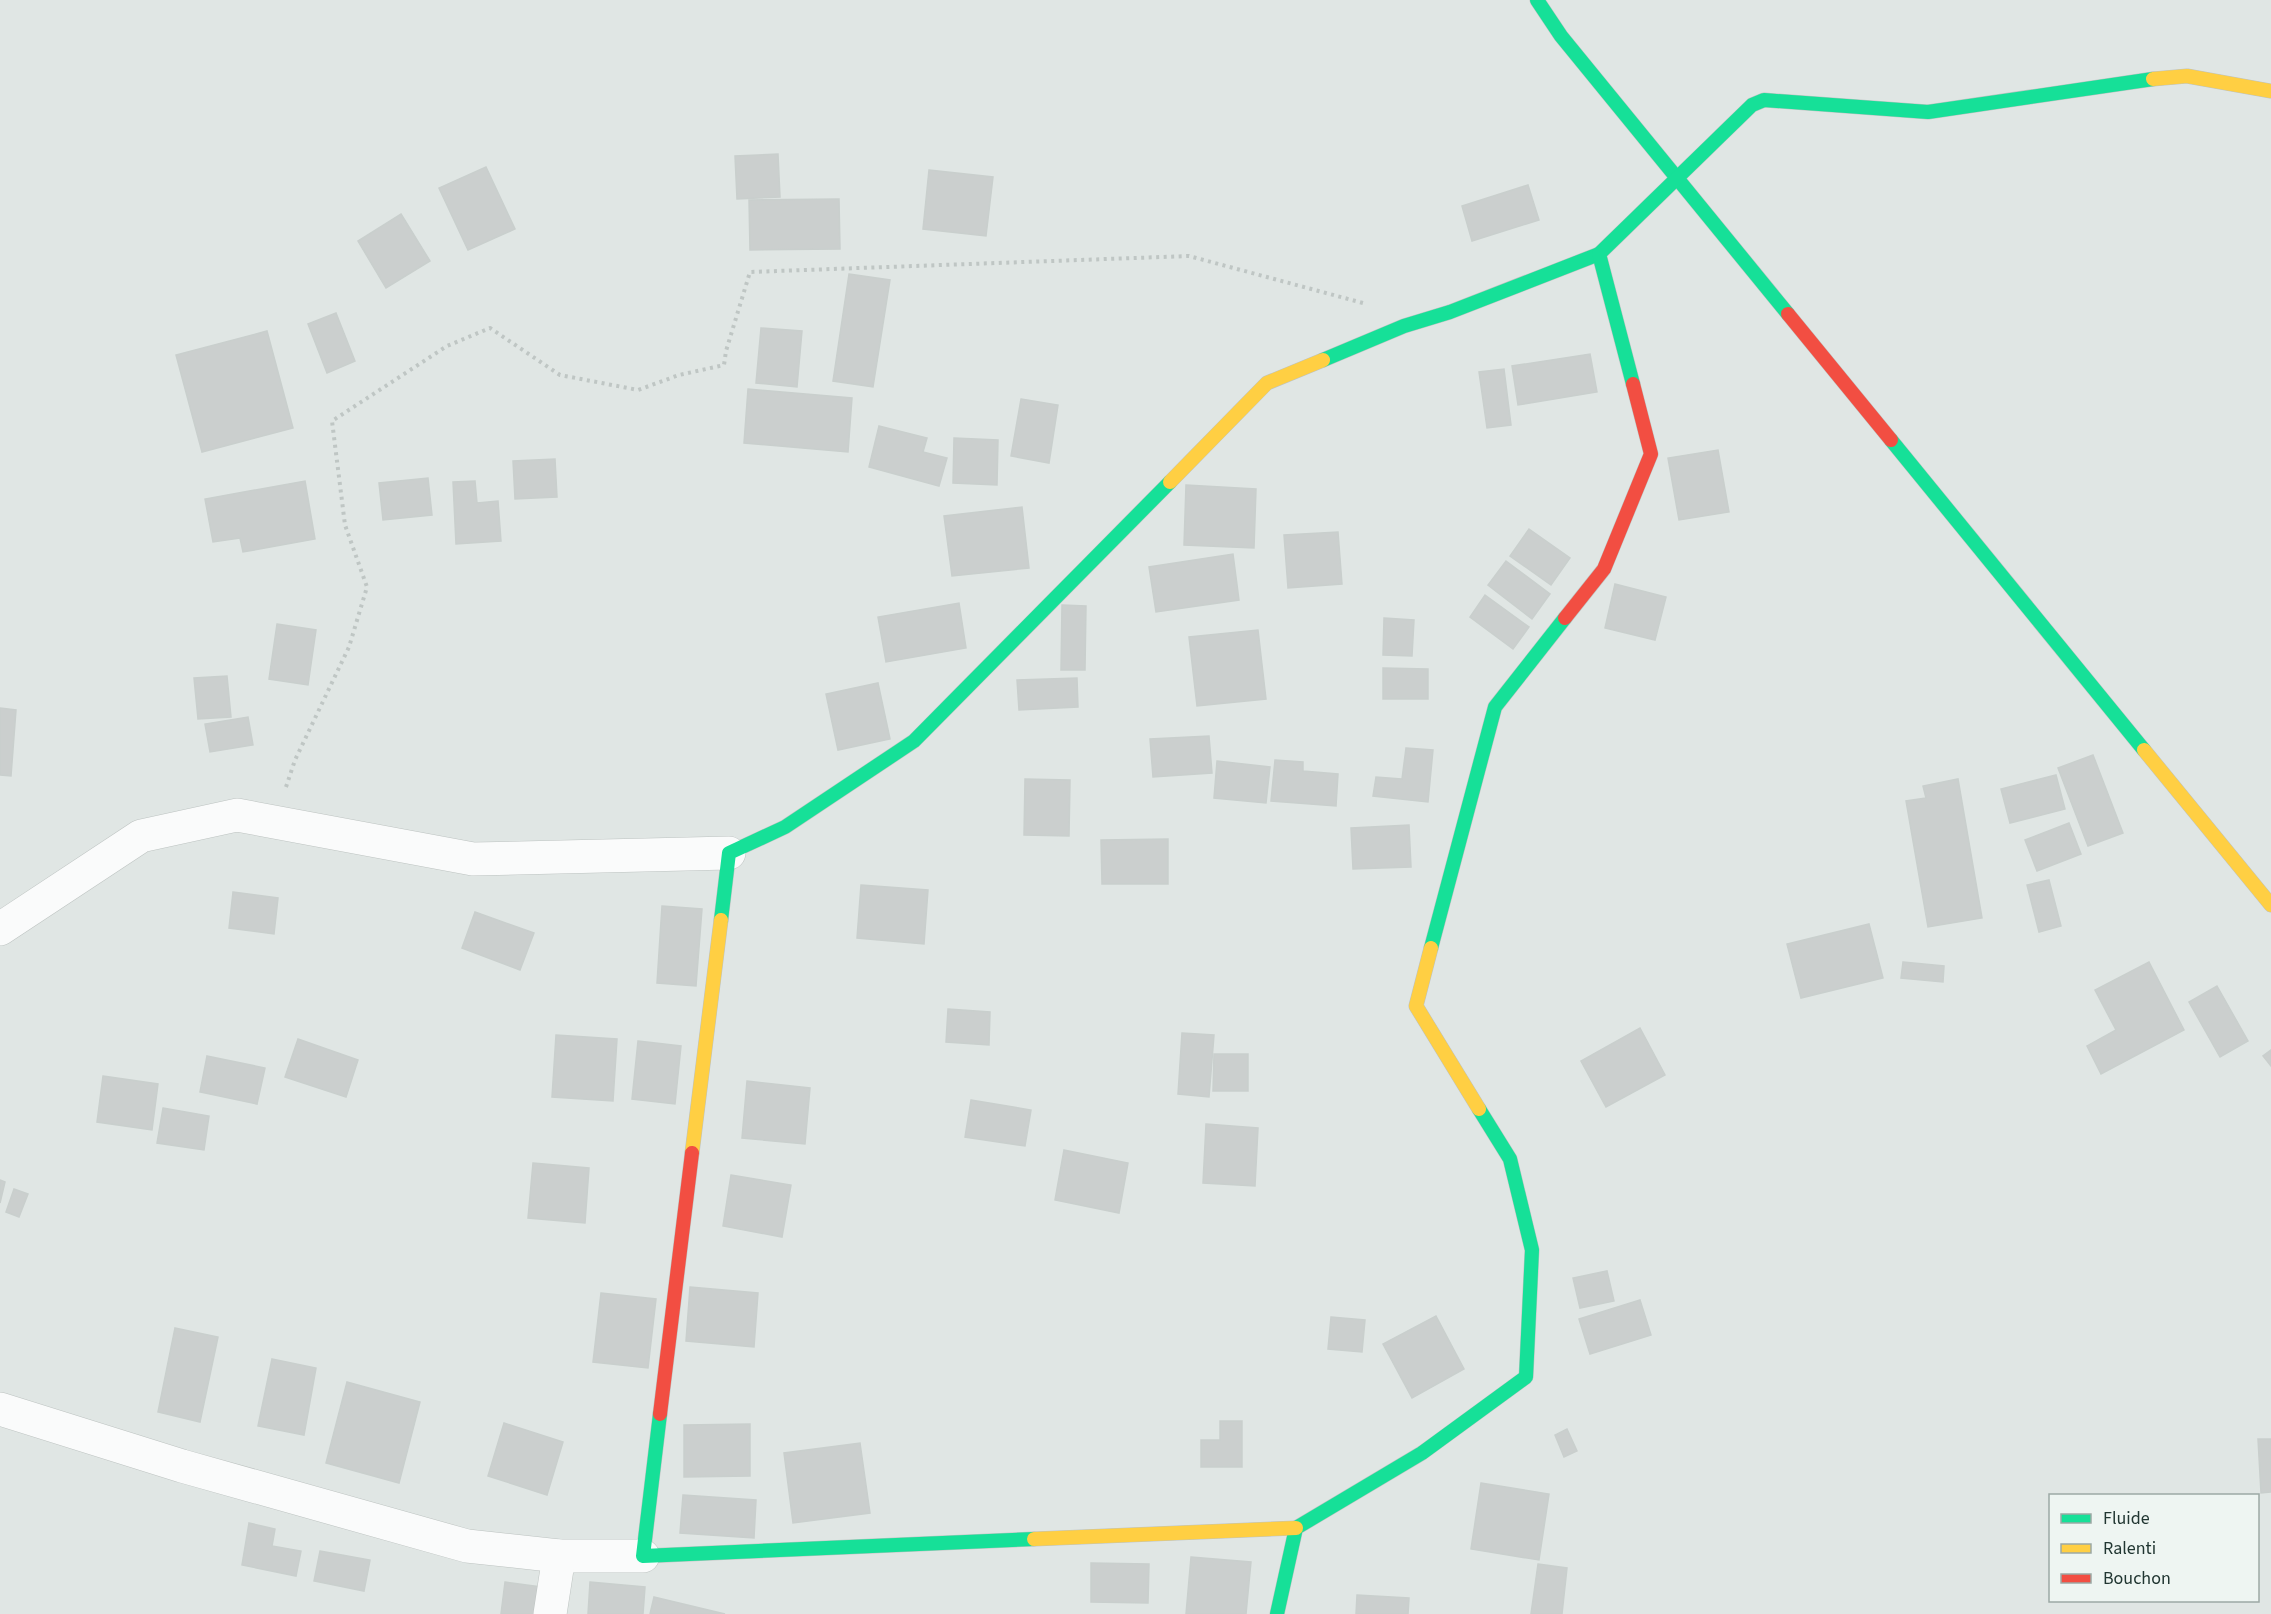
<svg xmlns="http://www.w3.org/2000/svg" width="2271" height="1614" viewBox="0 0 2271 1614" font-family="'Source Sans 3',sans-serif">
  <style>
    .building { fill: #cbcfce; stroke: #c9cfcd; stroke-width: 1.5 }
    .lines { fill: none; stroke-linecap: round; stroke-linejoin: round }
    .street-casing { stroke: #bdc3c1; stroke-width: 34 }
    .fast-casing { stroke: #bdc3c1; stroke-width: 15 }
    .slow-casing { stroke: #bdc3c1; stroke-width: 15 }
    .jam-casing { stroke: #bdc3c1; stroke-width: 15 }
    .path { stroke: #bfc6c4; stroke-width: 4; stroke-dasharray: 3 4.5; stroke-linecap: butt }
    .street { stroke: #fafbfb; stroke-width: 33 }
    .fast { stroke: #16e098; stroke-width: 14 }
    .slow { stroke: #ffcf43; stroke-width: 14 }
    .jam { stroke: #f24e42; stroke-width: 14 }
  </style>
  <rect width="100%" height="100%" fill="#e0e6e4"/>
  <g class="building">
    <polygon points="778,154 780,197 737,199 735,156"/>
    <polygon points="486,167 515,229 468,250 439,188"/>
    <polygon points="929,170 993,177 986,236 923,229"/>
    <polygon points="1528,185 1539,220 1472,241 1462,206"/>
    <polygon points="839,199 840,249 750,250 749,200"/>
    <polygon points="401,214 430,261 386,288 358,241"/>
    <polygon points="849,274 890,280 873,387 833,381"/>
    <polygon points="336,313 355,361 327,373 308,324"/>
    <polygon points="761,328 802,331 797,387 756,383"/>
    <polygon points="267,331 293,428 202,452 176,355"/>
    <polygon points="1590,354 1597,392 1518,405 1512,366"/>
    <polygon points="1504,369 1511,425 1487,428 1479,372"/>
    <polygon points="748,389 852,398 848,452 744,443"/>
    <polygon points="1021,399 1058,405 1049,463 1011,456"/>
    <polygon points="879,426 927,438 923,452 947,458 939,486 869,467"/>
    <polygon points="954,438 998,440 997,485 953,483"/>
    <polygon points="1718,450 1729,512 1679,520 1668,458"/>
    <polygon points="555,459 557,497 515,499 513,461"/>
    <polygon points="428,478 432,515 383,520 379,483"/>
    <polygon points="305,481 315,539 243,552 240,538 213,542 205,499"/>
    <polygon points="475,481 477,503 498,501 501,541 456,544 453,482"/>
    <polygon points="1186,485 1256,489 1254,548 1184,545"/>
    <polygon points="1022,507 1029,568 952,576 944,516"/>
    <polygon points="1529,529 1570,558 1551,585 1510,556"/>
    <polygon points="1338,532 1342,584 1288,588 1284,535"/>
    <polygon points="1233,554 1239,600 1156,612 1149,567"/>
    <polygon points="1506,561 1550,594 1532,619 1488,585"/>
    <polygon points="1615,584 1666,597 1655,640 1605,628"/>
    <polygon points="1485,595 1529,627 1513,649 1470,617"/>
    <polygon points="959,603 966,648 886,662 878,617"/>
    <polygon points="1062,605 1086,606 1085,670 1061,670"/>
    <polygon points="1384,618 1414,620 1412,656 1383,655"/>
    <polygon points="277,624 316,630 308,685 269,679"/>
    <polygon points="1258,630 1266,699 1197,706 1189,637"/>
    <polygon points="1383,668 1428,669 1428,699 1383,699"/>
    <polygon points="227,676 231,717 198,719 194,678"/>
    <polygon points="1077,678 1078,707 1019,710 1017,680"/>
    <polygon points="878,683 890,739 838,750 826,694"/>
    <polygon points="0,708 16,710 11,776 0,775"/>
    <polygon points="248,717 253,745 210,752 205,724"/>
    <polygon points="1209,736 1212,773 1153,777 1150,739"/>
    <polygon points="1406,748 1433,750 1428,802 1373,796 1376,777 1402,779"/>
    <polygon points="2093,755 2123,833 2088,846 2058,768"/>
    <polygon points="1275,760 1303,762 1303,771 1338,774 1336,806 1271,801"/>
    <polygon points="1217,761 1270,767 1266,803 1214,798"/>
    <polygon points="2056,775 2065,809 2010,823 2001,789"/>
    <polygon points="1025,779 1070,780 1069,836 1024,835"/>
    <polygon points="1958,779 1982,918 1928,927 1906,801 1926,798 1923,786"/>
    <polygon points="2069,823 2081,854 2037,871 2025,840"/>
    <polygon points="1409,825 1411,867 1353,869 1351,828"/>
    <polygon points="1168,839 1168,884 1102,884 1101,840"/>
    <polygon points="2049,880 2061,926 2039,932 2027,885"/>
    <polygon points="861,885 928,890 924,944 857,938"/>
    <polygon points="233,892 278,898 274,934 229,928"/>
    <polygon points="662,906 702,909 696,986 657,983"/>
    <polygon points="475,912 534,933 520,970 462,948"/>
    <polygon points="1869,924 1883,978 1801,998 1787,944"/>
    <polygon points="1903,962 1944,966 1943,982 1901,978"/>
    <polygon points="2149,962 2184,1030 2101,1074 2087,1046 2116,1030 2095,990"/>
    <polygon points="2217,986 2248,1041 2220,1057 2189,1002"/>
    <polygon points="948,1009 990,1012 989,1045 946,1042"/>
    <polygon points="1640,1028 1665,1075 1606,1107 1581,1061"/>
    <polygon points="1182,1033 1214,1035 1209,1097 1178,1094"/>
    <polygon points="556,1035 617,1039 613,1101 552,1097"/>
    <polygon points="298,1039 358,1060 346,1097 285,1077"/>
    <polygon points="638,1041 681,1046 675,1104 632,1099"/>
    <polygon points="2271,1050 2271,1066 2263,1056"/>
    <polygon points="1214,1054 1248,1054 1248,1091 1213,1091"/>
    <polygon points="207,1056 265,1068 257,1104 200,1092"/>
    <polygon points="103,1076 158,1084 152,1130 97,1122"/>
    <polygon points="747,1081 810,1088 805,1144 742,1138"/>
    <polygon points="971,1100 1031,1110 1025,1146 965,1137"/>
    <polygon points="163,1108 209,1116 204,1150 157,1143"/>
    <polygon points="1206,1124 1258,1128 1255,1186 1203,1183"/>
    <polygon points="1064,1150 1128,1163 1119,1213 1055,1200"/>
    <polygon points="533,1163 589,1168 585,1223 528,1218"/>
    <polygon points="731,1175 791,1185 782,1237 723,1226"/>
    <polygon points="0,1180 5,1182 0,1203"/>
    <polygon points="14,1189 28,1194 19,1217 6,1212"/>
    <polygon points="1607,1271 1614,1301 1580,1308 1573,1278"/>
    <polygon points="690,1287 758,1293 754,1347 686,1341"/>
    <polygon points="601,1293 656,1299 648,1368 593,1362"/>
    <polygon points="1640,1300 1651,1335 1590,1354 1579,1319"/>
    <polygon points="1436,1316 1464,1369 1412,1398 1383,1344"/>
    <polygon points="1331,1317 1365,1320 1362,1352 1328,1349"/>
    <polygon points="175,1328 218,1337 200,1422 158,1412"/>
    <polygon points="272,1359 316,1368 304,1435 258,1426"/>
    <polygon points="347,1382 420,1402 399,1483 326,1463"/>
    <polygon points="1220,1421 1242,1421 1242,1467 1201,1467 1201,1440 1220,1440"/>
    <polygon points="504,1423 563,1442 547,1495 488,1476"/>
    <polygon points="750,1424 750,1476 684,1477 684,1425"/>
    <polygon points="1567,1429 1577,1451 1564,1457 1555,1435"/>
    <polygon points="2258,1439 2271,1439 2271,1492 2261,1493"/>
    <polygon points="860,1443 870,1513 793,1523 784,1453"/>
    <polygon points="1481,1483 1549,1494 1539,1560 1471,1549"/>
    <polygon points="683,1495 756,1500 754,1538 680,1533"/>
    <polygon points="249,1523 275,1529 272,1546 301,1551 296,1576 242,1565"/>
    <polygon points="320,1551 370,1560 364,1591 314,1581"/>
    <polygon points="1191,1557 1251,1562 1246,1614 1186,1614"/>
    <polygon points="1091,1563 1149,1564 1148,1603 1091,1602"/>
    <polygon points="1538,1564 1567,1568 1562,1614 1531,1614"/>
    <polygon points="505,1582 541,1587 537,1614 501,1614"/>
    <polygon points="590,1582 645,1587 643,1614 588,1614"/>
    <polygon points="1357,1595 1409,1598 1408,1614 1356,1614"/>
    <polygon points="654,1597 725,1614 650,1614"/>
  </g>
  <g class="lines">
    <defs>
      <g id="street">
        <polyline points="0,929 141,836 237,815 473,859 729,853"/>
        <polyline points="0,1409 182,1466 467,1546 559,1556 643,1556"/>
        <polyline points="550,1614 559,1556"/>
      </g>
      <g id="fast">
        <polyline points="1537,0 1561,36 1788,314"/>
        <polyline points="1323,360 1404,326 1450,312 1599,254"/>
        <polyline points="1633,384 1599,254 1752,105 1764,100 1928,112 2153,79"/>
        <polyline points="1891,440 2144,750"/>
        <polyline points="721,920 729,853 785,827 914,741 1170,482"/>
        <polyline points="1431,948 1495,707 1565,618"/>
        <polyline points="660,1414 643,1556 1034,1539"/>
        <polyline points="1277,1614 1296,1528 1422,1453 1526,1377 1532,1250 1510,1159 1479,1109"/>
      </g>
      <g id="slow">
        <polyline points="2153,79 2187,76 2271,91"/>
        <polyline points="1170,482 1267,383 1323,360"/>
        <polyline points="2144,750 2271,905"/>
        <polyline points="1431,948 1416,1006 1479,1109"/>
        <polyline points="692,1153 721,920"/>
        <polyline points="1034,1539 1296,1528"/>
      </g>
      <g id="jam">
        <polyline points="1788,314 1891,440"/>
        <polyline points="1565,618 1604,569 1651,454 1633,384"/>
        <polyline points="660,1414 692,1153"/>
      </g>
    </defs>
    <use href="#street" class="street-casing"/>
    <use href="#fast" class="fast-casing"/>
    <use href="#slow" class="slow-casing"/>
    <use href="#jam" class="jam-casing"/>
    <polyline class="path" points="286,787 295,760 349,647 367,587 345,525 332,421 447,346 490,328 560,375 638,390 679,375 724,365 726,351 750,272 1189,256 1363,303"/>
    <use href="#street" class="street"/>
    <use href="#fast" class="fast"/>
    <use href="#slow" class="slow"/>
    <use href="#jam" class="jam"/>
  </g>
  <rect x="2049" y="1494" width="210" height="108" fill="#eef5f2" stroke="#9ca9a5" stroke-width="1.5"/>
  <rect x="2061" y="1514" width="30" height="9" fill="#16e098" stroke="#9ca9a5" stroke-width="1.5"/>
  <text x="2103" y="1524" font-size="18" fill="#213632">Fluide</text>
  <rect x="2061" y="1544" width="30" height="9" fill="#ffcf43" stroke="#9ca9a5" stroke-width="1.5"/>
  <text x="2103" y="1554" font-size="18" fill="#213632">Ralenti</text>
  <rect x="2061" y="1574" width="30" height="9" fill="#f24e42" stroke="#9ca9a5" stroke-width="1.5"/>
  <text x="2103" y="1584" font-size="18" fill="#213632">Bouchon</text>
</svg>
